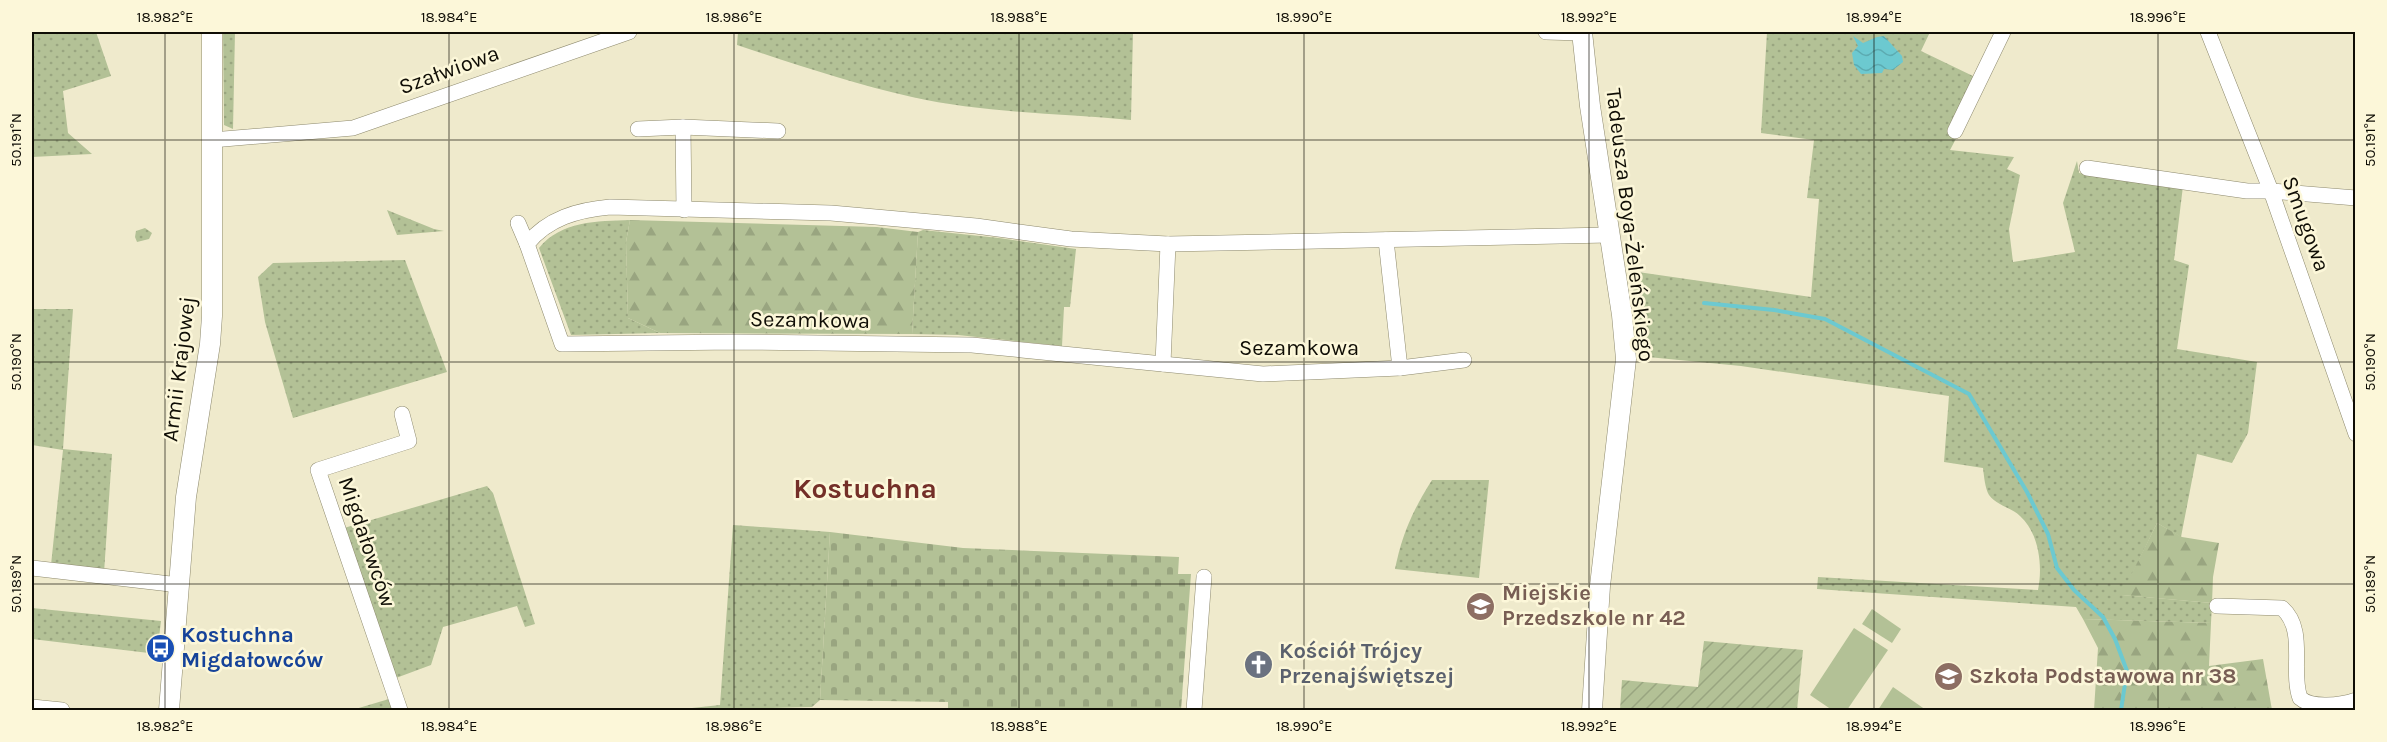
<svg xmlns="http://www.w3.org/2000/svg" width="2387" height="742" viewBox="0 0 2387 742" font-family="Karla,sans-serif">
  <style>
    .grass { fill: url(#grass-dots) }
    .forest { fill: url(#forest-firs) }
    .cemetery { fill: url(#cemetery-stones) }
    .garden { fill: url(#garden-furrows) }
    .pitch { fill: #b3c196 }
    .water { fill: url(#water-waves) }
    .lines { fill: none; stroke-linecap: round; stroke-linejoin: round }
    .stream { stroke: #6cc9d0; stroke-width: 4 }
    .minor-casing { stroke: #8d896d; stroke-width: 16 }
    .tertiary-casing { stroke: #8d896d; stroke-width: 21 }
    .minor { stroke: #fff; stroke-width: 15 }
    .tertiary { stroke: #fff; stroke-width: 20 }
    .ticks { fill: none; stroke: #0f0d05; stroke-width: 1.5; stroke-opacity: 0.45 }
    .labels { text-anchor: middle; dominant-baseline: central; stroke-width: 5; stroke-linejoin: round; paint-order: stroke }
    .street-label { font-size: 22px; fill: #0f0d05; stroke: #fcf7d9 }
    .education-label { font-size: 22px; font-weight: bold; fill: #785e54; stroke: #fcf7d9; text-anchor: start }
    .transit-label { font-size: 22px; font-weight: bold; fill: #164399; stroke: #fcf7d9; text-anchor: start }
    .worship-label { font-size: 22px; font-weight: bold; fill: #5b616d; stroke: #fcf7d9; text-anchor: start }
    .district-label { font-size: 28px; font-weight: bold; fill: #742f28; stroke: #fcf7d9 }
    .neatline { fill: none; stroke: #0f0d05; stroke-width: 2 }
    .ticks-label { font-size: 15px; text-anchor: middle; fill: #0f0d05 }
  </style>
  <defs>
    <pattern id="grass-dots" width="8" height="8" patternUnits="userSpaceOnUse" patternTransform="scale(1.5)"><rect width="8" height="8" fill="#b3c196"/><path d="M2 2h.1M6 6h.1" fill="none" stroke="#99a580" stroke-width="1.8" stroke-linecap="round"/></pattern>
    <pattern id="forest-firs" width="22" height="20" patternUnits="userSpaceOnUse" patternTransform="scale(1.5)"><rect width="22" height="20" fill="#b3c196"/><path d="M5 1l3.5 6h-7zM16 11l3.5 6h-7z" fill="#99a580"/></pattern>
    <pattern id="cemetery-stones" width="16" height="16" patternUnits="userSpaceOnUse" patternTransform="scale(1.5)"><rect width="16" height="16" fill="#b3c196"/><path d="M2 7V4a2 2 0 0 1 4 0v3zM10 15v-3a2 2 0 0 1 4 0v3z" fill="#99a580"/></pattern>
    <pattern id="garden-furrows" width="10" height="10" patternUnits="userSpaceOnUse" patternTransform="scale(1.5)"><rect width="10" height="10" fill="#b3c196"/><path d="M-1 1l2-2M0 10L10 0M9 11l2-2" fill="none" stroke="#99a580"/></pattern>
    <pattern id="water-waves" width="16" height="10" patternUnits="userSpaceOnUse" patternTransform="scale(1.5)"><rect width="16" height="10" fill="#6cc9d0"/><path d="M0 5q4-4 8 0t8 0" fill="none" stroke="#5cabb1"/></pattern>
  </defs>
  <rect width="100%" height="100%" fill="#efeacc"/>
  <g class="grass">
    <polygon points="32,32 96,32 111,76 63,91 68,133 92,154 32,157"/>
    <polygon points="223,32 235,32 233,129 224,125"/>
    <path d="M738 32H1133L1131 120C1058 113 983 113 912 97 853 84 795 64 737 45Z"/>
    <path d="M1767 32H1930L1921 51 1975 77 1947 130 1958 135 1950 150 2014 157 2007 169 2020 175 2009 229 2013 262 2075 252 2063 203 2077 161 2079 173 2183 186 2174 260 2189 265 2177 349 2257 362 2248 433 2232 463 2197 454 2181 537 2157 523 2122 595 2212 603 2211 623 2083 619 2076 607 1817 589 1818 577 2038 590C2043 566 2039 533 2020 516 2011 507 1997 506 1989 495 1985 488 1984 476 1983 468L1944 462 1949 396 1741 366 1648 357 1640 349 1631 271 1811 297 1819 199 1807 198 1814 140 1761 133Z"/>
    <polygon points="387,210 434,229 444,231 397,235"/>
    <path d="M630 220 626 242 628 318 660 333 571 335 539 248C561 221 597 221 630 220Z"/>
    <polygon points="145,228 152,233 149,239 137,242 135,237 136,231"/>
    <polygon points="923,230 999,238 1076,249 1070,307 1064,307 1062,346 958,335 912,334 918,232"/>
    <polygon points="405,260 447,372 293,418 265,322 258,277 273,263"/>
    <polygon points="32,309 73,309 63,449 112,454 104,573 51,565 63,450 32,445"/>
    <path d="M1432 480H1489L1479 578 1395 569C1402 534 1413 510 1432 480Z"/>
    <polygon points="487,486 493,493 535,624 525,627 517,606 443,627 431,665 396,678 344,528"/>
    <polygon points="733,525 830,532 820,700 812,707 693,710 692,708 720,705"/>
    <polygon points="32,608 161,621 157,654 32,639"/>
    <polygon points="389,699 393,710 352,710"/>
  </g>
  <g class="forest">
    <polygon points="630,220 877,227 918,232 912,334 660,333 628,318 626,242"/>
    <polygon points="2157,523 2182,537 2219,543 2213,577 2212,603 2121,595"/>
    <polygon points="2083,619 2211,623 2209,666 2263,659 2272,710 2094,710 2098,648"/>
  </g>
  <polygon class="cemetery" points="830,532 963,548 1179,557 1178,574 1191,574 1181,710 948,710 948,702 820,700"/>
  <polygon class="garden" points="1704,641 1803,650 1797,710 1620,710 1622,680 1698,687"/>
  <g class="pitch">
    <polygon points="1872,609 1901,629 1892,643 1862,624"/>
    <polygon points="1854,628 1888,650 1847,710 1832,710 1810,695"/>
    <polygon points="1893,687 1926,710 1878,710"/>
  </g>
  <polygon class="water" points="1853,36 1863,43 1877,37 1884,36 1902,56 1903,62 1893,70 1884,69 1882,73 1861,74 1854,65 1852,53 1858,46"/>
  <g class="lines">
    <polyline class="stream" points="1704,303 1774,310 1825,319 1969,394 2027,492 2048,534 2057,568 2074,590 2103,617 2115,639 2127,671 2121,710"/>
    <defs>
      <g id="minor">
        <polyline points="1546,32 1582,33"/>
        <polyline points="2208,32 2271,191 2356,434"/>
        <polyline points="683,127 684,210"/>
        <polyline points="638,129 683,127 778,131"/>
        <polyline points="1955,131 2003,32"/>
        <polyline points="212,140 353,128 629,32"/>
        <polyline points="2087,168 2247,191 2271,191 2356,198"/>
        <polyline points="518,223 527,244"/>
        <polyline points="1386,240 1400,368"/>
        <path d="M1464 360 1400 368 1263 374 972 345 736 342 562 344 527 244C548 218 578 210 610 207L831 213 976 226 1071 239 1168 244 1609 235"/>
        <polyline points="1163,364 1168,244"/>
        <polyline points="32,568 179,585"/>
        <path d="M2217 606 2282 608C2307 630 2290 670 2300 698 2312 709 2341 705 2356 700"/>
        <polyline points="32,707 62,710"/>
        <polyline points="400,710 318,470 409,441 402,414"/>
        <polyline points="1194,710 1204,577"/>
      </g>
      <g id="tertiary">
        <polyline points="1582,32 1590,106 1622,315 1626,359 1600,586 1592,710"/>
        <polyline points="169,710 186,497 210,344 212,316 212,32"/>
      </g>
    </defs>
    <use href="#minor" class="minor-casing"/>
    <use href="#tertiary" class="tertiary-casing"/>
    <use href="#minor" class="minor"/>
    <use href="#tertiary" class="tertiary"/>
  </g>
  <path class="ticks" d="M165 32V710M449 32V710M734 32V710M1019 32V710M1304 32V710M1589 32V710M1874 32V710M2158 32V710M32 140H2356M32 362H2356M32 584H2356"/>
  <defs>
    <symbol id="school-disc" viewBox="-11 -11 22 22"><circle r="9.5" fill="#8d6e63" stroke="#fcf7d9"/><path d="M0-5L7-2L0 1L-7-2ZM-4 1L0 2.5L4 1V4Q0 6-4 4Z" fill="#fff"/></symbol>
    <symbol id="bus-disc" viewBox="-11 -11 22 22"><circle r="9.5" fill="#1a4fb4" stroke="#fcf7d9"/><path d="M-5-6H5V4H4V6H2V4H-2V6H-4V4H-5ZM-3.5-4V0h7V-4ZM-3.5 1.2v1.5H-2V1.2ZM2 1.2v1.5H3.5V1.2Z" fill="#fff"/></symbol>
    <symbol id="church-disc" viewBox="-11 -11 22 22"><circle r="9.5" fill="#6b7280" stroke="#fcf7d9"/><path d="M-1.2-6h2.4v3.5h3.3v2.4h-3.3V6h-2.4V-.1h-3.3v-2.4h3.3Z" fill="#fff"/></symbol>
  </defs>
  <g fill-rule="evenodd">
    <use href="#school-disc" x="1464" y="590" width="33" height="33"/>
    <use href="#bus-disc" x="144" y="632" width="33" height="33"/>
    <use href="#church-disc" x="1242" y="648" width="33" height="33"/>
    <use href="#school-disc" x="1932" y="660" width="33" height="33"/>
  </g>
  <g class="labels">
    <g class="street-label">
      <text transform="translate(449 70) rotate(-20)">Szałwiowa</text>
      <text transform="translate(2306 224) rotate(70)">Smugowa</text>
      <text transform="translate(1630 225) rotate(83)">Tadeusza Boya-Żeleńskiego</text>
      <text transform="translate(810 320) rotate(1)">Sezamkowa</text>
      <text x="1299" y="348">Sezamkowa</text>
      <text transform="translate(179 369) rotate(-83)">Armii Krajowej</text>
      <text transform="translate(367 542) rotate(71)">Migdałowców</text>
    </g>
    <g class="education-label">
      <text x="1502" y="593">Miejskie<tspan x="1502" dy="25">Przedszkole nr 42</tspan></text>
      <text x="1969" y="676">Szkoła Podstawowa nr 38</text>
    </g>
    <g class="transit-label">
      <text x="181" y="635">Kostuchna<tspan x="181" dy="25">Migdałowców</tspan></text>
    </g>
    <g class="worship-label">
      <text x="1279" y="651">Kościół Trójcy<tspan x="1279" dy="25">Przenajświętszej</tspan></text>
    </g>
    <g class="district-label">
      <text x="865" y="488">Kostuchna</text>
    </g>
  </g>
  <rect width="2387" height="742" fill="none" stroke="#fcf7d9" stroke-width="66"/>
  <rect x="33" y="33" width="2321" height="676" class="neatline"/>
  <g class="ticks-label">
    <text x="165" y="22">18.982°E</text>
    <text x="449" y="22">18.984°E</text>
    <text x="734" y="22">18.986°E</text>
    <text x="1019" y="22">18.988°E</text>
    <text x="1304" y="22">18.990°E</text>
    <text x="1589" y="22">18.992°E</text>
    <text x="1874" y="22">18.994°E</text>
    <text x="2158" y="22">18.996°E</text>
    <text transform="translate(16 140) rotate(-90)" y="5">50.191°N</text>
    <text transform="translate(2370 140) rotate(-90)" y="5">50.191°N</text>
    <text transform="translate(16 362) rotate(-90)" y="5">50.190°N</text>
    <text transform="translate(2370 362) rotate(-90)" y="5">50.190°N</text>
    <text transform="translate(16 584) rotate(-90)" y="5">50.189°N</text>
    <text transform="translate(2370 584) rotate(-90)" y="5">50.189°N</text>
    <text x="165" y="731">18.982°E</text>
    <text x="449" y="731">18.984°E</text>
    <text x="734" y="731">18.986°E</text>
    <text x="1019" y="731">18.988°E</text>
    <text x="1304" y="731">18.990°E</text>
    <text x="1589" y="731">18.992°E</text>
    <text x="1874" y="731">18.994°E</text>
    <text x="2158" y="731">18.996°E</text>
  </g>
</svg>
